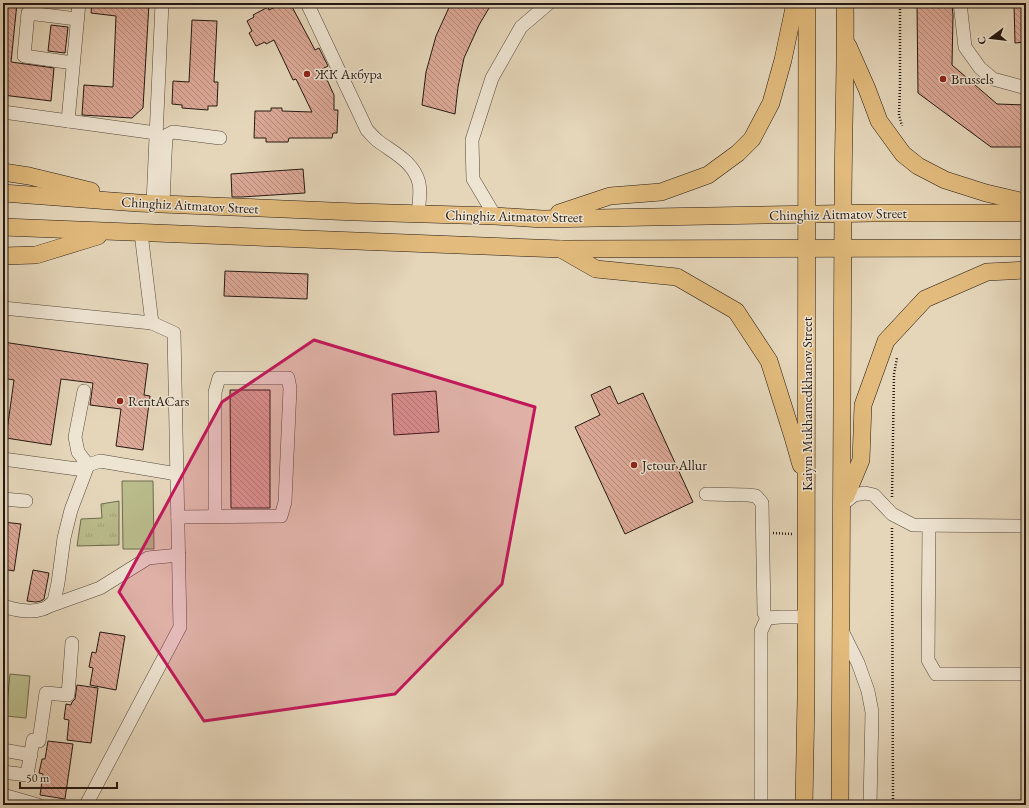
<svg xmlns="http://www.w3.org/2000/svg" width="1029" height="808" viewBox="0 0 1029 808" font-family="'EB Garamond',serif">
  <style>
    .grass { fill: #babc8c; stroke: #6f6a4e }
    .park { fill: url(#park-tufts); stroke: #6f6a4e }
    .building { fill: url(#building-back-hatch); stroke: #241811 }
    .lines { fill: none; stroke-linecap: round; stroke-linejoin: round }
    .minor-casing { stroke: #54483b; stroke-width: 14 }
    .major-casing { stroke: #241811; stroke-width: 18 }
    .path { stroke: #241811; stroke-width: 2.5; stroke-dasharray: 1 2; stroke-linecap: butt }
    .minor { stroke: #eee4d2; stroke-width: 13 }
    .major { stroke: #e2bb7d; stroke-width: 17 }
    .marked { fill: #c2185b; fill-opacity: 0.2; stroke: #c2185b; stroke-width: 3; stroke-linejoin: round }
    .poi-dot { fill: #8f2418; stroke: #eee4d2; stroke-width: 1.5 }
    .labels { text-anchor: middle; dominant-baseline: central; stroke-width: 3; stroke-linejoin: round; paint-order: stroke }
    .poi-label { font-size: 14px; fill: #241811; stroke: #eee4d2; text-anchor: start }
    .street-label { font-size: 14px; fill: #241811; stroke: #eee4d2 }
  </style>
  <defs>
    <pattern id="park-tufts" width="24" height="20" patternUnits="userSpaceOnUse"><rect width="24" height="20" fill="#babc8c"/><path d="M3 7l-1-3M5 7V3M7 7l1-3M15 17l-1-3M17 17v-4M19 17l1-3" fill="none" stroke="#a0a178"/></pattern>
    <pattern id="building-back-hatch" width="6" height="6" patternUnits="userSpaceOnUse"><rect width="6" height="6" fill="#dda998"/><path d="M-1 5l2 2M0 0l6 6M5-1l2 2" fill="none" stroke="#b3897b"/></pattern>
  </defs>
  <rect width="100%" height="100%" fill="#e5d6ba"/>
  <filter id="stains"><feTurbulence type="fractalNoise" baseFrequency=".005" numOctaves="4"/><feColorMatrix values="0 0 0 0 .2 0 0 0 0 .09 0 0 0 0 .02 0 0 0 .5 -.17"/></filter>
  <radialGradient id="worn" r=".72"><stop offset=".6" stop-color="#630" stop-opacity="0"/><stop offset="1" stop-color="#630" stop-opacity=".3"/></radialGradient>
  <g class="grass">
    <polygon points="122,481 153,481 154,549 123,549"/>
    <polygon points="10,674 30,676 26,718 6,716"/>
  </g>
  <polygon class="park" points="119,501 119,545 77,546 81,519 102,518 101,504"/>
  <g class="building">
    <polygon points="3,3 17,3 11,62 54,68 51,101 3,95"/>
    <polygon points="92,3 149,3 143,108 132,118 82,115 84,85 113,87 116,16 91,13"/>
    <polygon points="284,3 290,3 315,50 319,48 328,66 322,69 334,95 334,110 338,110 337,133 333,133 332,138 289,138 288,142 266,142 266,138 254,138 255,111 271,111 271,108 282,108 282,111 312,112 296,79 293,80 274,40 266,44 265,42 256,46 249,33 252,31 247,21 254,17 253,15 268,7 269,10"/>
    <polygon points="451,3 492,3 479,25 464,58 458,87 455,114 422,105 426,72 436,36"/>
    <polygon points="917,3 952,3 953,15 952,65 997,104 1026,105 1026,147 991,147 918,93"/>
    <polygon points="1014,3 1026,3 1026,42 1015,43"/>
    <polygon points="192,20 217,21 214,82 218,82 217,106 208,106 208,110 182,108 182,105 172,104 173,81 189,82"/>
    <polygon points="51,25 68,27 65,53 48,51"/>
    <polygon points="303,169 305,193 241,197 232,197 231,174"/>
    <polygon points="225,271 308,274 307,299 224,296"/>
    <polygon points="3,342 148,364 144,395 150,396 143,450 116,446 121,409 90,405 93,383 61,379 51,445 6,438 14,380 3,378"/>
    <polygon points="610,386 618,404 643,393 693,502 625,534 575,427 600,415 591,395"/>
    <polygon points="230,390 270,390 270,508 231,508"/>
    <polygon points="436,391 439,432 394,435 392,394"/>
    <polygon points="3,522 21,524 14,571 3,569"/>
    <polygon points="33,570 49,573 44,599 41,601 36,602 27,601"/>
    <polygon points="100,632 125,636 116,690 90,685 93,668 89,667 92,652 96,653"/>
    <polygon points="77,685 98,688 91,743 67,740 69,720 64,719 66,704 71,705 72,702 75,699"/>
    <polygon points="48,741 73,744 65,799 40,795 43,774 39,773 42,759 45,759"/>
  </g>
  <g class="lines">
    <defs>
      <g id="minor">
        <path d="M307 3 367 130C371 134 374 138 378 141 394 153 414 162 419 183 421 192 419 204 418 214"/>
        <polyline points="960,3 965,47 980,68 993,79 1026,88"/>
        <polyline points="73,63 24,56 28,13 77,19"/>
        <polyline points="3,112 156,133"/>
        <polyline points="68,121 79,3"/>
        <polyline points="153,204 162,3"/>
        <polyline points="163,204 165,155 166,138 167,135 173,132 220,138"/>
        <polyline points="495,216 473,179 472,140 492,78 521,27 549,3"/>
        <polyline points="3,308 152,323"/>
        <polyline points="3,459 77,469 100,461 177,474"/>
        <polyline points="706,494 748,495 756,496 762,503 764,613 767,618"/>
        <polyline points="3,499 26,501"/>
        <polyline points="843,504 854,495 865,493 874,495 892,514 913,525 1026,526"/>
        <polyline points="178,517 281,516 285,502 290,388 288,378 219,378 215,392 215,516"/>
        <polyline points="929,526 928,660 936,674 1026,674"/>
        <path d="M3 606C15 610 30 613 43 609 47 608 51 604 54 601L58 583 64 538 71 510 88 465 78 452 75 437 84 391"/>
        <polyline points="47,607 100,588 148,558 179,555"/>
        <polyline points="842,631 858,663 868,691 872,712 870,805"/>
        <polyline points="3,750 31,755"/>
        <polyline points="3,772 27,775 33,740 39,741 46,693 68,695 72,643"/>
        <polyline points="3,795 38,805"/>
        <polyline points="86,805 180,627 174,333 152,323 141,233"/>
        <polyline points="761,805 761,631 767,618 781,617 807,617"/>
      </g>
      <g id="major">
        <polyline points="848,46 867,89 879,121 903,154 918,166 945,180 986,193 1020,201 1026,206"/>
        <polyline points="3,172 29,176 91,191"/>
        <polyline points="3,193 138,203 356,212 495,216 542,219 874,213 1026,213"/>
        <polyline points="559,213 610,196 661,192 708,175 738,153 752,139 771,103 783,60 795,3"/>
        <polyline points="3,227 561,249 1026,248"/>
        <polyline points="561,249 596,269 677,277 736,311 769,361 793,437 801,465"/>
        <polyline points="3,256 36,255 98,236"/>
        <polyline points="846,496 861,460 863,405 886,341 925,299 987,272 1026,270"/>
        <polyline points="804,805 806,698 807,3"/>
        <path d="M840 805C842 606 843 407 843 209 843 140 846 72 845 3"/>
      </g>
    </defs>
    <use href="#minor" class="minor-casing"/>
    <use href="#major" class="major-casing"/>
    <g class="path">
      <polyline points="900,3 900,86 899,115 902,126"/>
      <polyline points="892,497 894,374 897,358"/>
      <polyline points="892,528 893,805"/>
      <polyline points="773,533 792,534"/>
    </g>
    <use href="#minor" class="minor"/>
    <use href="#major" class="major"/>
  </g>
  <path class="marked" d="M314 340 535 407 502 584 395 694 204 721 119 592 222 402Z"/>
  <g class="poi-dot">
    <circle cx="307" cy="74" r="4"/>
    <circle cx="943" cy="79" r="4"/>
    <circle cx="120" cy="401" r="4"/>
    <circle cx="634" cy="465" r="4"/>
  </g>
  <g class="labels">
    <g class="poi-label">
      <text x="315" y="74">ЖК Акбура</text>
      <text x="951" y="79">Brussels</text>
      <text x="128" y="401">RentACars</text>
      <text x="642" y="465">Jetour Allur</text>
    </g>
    <g class="street-label">
      <text transform="translate(190 205) rotate(3)">Chinghiz Aitmatov Street</text>
      <text transform="translate(838 214) rotate(-1)">Chinghiz Aitmatov Street</text>
      <text transform="translate(514 216) rotate(1)">Chinghiz Aitmatov Street</text>
      <text transform="translate(807 404) rotate(-90)">Kaiym Mukhamedkhanov Street</text>
    </g>
  </g>
  <rect width="1029" height="808" fill="none" stroke="#e5d6ba" stroke-width="16"/>
  <rect x="4" y="4" width="1021" height="800" fill="none" stroke="#241811" stroke-width="2"/>
  <rect x="8" y="8" width="1013" height="792" fill="none" stroke="#241811"/>
  <g transform="translate(991 38) rotate(255)" stroke="#eee4d2" stroke-width="3" paint-order="stroke">
  <path d="M0-3L7 15L0 10L-7 15Z" fill="#241811"/>
  <text y="-6" font-size="11" font-weight="bold" text-anchor="middle" fill="#241811">С</text>
  </g>
  <path d="M20 782v6h97v-6" fill="none" stroke="#241811" stroke-width="2"/>
  <text x="26" y="782" font-size="12" fill="#241811" stroke="#eee4d2" stroke-width="3" paint-order="stroke">50 m</text>
  <rect width="100%" height="100%" filter="url(#stains)"/>
  <rect width="100%" height="100%" fill="url(#worn)"/>
</svg>
